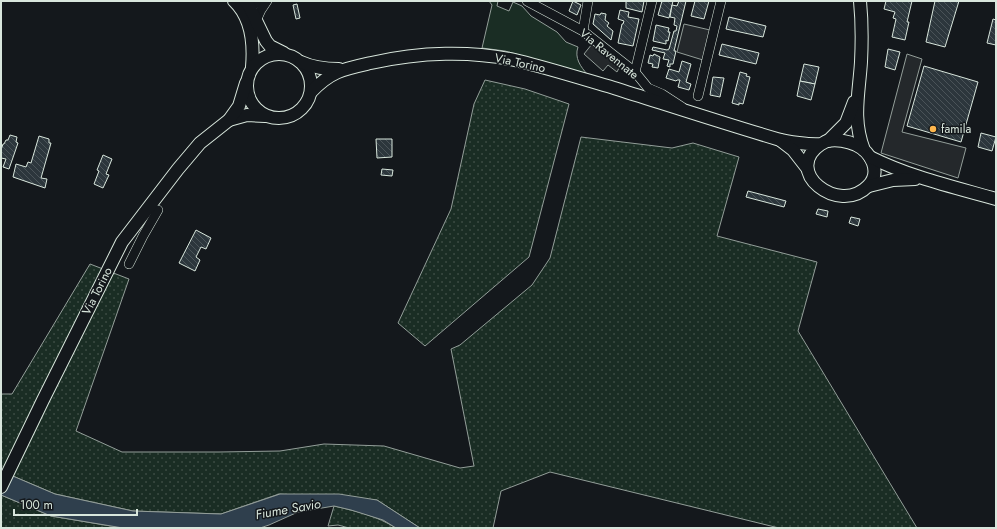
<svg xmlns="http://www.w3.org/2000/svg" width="997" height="529" viewBox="0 0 997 529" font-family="Jost,sans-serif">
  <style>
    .grass { fill: url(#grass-dots); stroke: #939e99 }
    .park { fill: #1a2d24; stroke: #939e99 }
    .parking { fill: #24282b; stroke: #939e99 }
    .water { fill: #2f3f4d; stroke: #939e99 }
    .building { fill: url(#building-back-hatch); stroke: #d8e6dc }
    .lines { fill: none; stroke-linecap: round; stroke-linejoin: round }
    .minor-casing { stroke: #d8e6dc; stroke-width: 10 }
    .major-casing { stroke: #d8e6dc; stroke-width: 14 }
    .minor { stroke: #14181c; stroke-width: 9 }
    .major { stroke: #14181c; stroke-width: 12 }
    .poi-dot { fill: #ffb74d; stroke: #14181c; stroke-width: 1.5 }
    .labels { text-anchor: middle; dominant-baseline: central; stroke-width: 3; stroke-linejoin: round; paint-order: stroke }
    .street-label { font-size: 12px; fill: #d8e6dc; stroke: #14181c }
    .poi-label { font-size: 12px; fill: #d8e6dc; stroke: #14181c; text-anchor: start }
    .water-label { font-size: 13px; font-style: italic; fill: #d8e6dc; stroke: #14181c }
  </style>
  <defs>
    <pattern id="grass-dots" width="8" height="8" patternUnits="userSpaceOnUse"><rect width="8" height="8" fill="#1a2d24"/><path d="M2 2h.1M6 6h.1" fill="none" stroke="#3b4b43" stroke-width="1.8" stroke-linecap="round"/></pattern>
    <pattern id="building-back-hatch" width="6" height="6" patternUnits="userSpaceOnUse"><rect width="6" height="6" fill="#2c363c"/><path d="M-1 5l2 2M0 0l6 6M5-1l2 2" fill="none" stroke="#4a5358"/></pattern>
  </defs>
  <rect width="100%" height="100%" fill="#14181c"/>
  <g class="grass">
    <polygon points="485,80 525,89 569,104 529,257 425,346 398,323 451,209 474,104"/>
    <polygon points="581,137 672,148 693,143 739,157 717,236 817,262 798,331 917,528 779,528 550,472 501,491 493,528 420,528 377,500 279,494 221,514 133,511 55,494 1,471 1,394 12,394 90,264 129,279 76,431 122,452 219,452 280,451 324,444 384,446 460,468 474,466 451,349 460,345 532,285 550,258"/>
    <polygon points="1,495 51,516 123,528 1,528"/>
    <path d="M334 506C356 511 377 516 396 528H349L338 525 328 526Z"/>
  </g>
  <path class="park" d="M489 1H498L497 6 509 11 513 2 522 6 531 16 557 32 566 42 578 47C574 58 581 67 587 74L505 51 482 48 492 5Z"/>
  <g class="parking">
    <polygon points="684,24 710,30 703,60 677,52"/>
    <polygon points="592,44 620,66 617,72 608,65 603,71 584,54"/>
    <polygon points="907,54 922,59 902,132 966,148 958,178 881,153"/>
  </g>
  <polygon class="water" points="1,471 55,494 133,511 221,514 280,494 339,494 377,500 420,528 396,528 383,520 351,510 334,506 298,512 269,525 260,528 123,528 51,516 1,495"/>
  <g class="building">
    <polygon points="573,1 581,5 577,15 569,11"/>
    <polygon points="626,1 644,1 642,12 626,8"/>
    <polygon points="662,1 673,1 669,18 658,15"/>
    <polygon points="679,1 686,1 674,51 676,51 673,64 670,64 670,67 667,66 669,60 663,59 665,53 652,50 653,47 667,50 669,49 674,31 676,31 677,26 674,25 675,18 670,17 672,5 677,6"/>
    <polygon points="695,1 709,1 704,19 691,16"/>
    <polygon points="886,1 912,1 907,22 909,22 905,40 892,37 896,19 893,18 895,12 884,9"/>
    <polygon points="935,1 959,1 945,47 926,42"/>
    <polygon points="297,4 300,18 296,19 293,5"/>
    <polygon points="620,10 629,12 628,17 639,19 633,46 618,43 622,24 623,24 624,21 618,19"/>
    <polygon points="601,13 606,14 605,20 609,23 607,26 613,31 611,40 593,24 595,14 600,15"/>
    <polygon points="729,17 766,26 763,37 726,29"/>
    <polygon points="993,19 996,20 996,45 987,43"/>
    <polygon points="656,25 669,28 668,32 670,32 668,41 666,40 666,44 653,41"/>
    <polygon points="722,44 759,53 756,64 719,55"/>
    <polygon points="888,49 900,52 895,70 885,67"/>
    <polygon points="654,54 660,57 658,68 652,67 653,64 648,63 650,55 653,56"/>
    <polygon points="682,61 691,64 686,82 691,84 689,90 678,87 680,80 677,80 676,81 666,78 669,69 679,72"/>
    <polygon points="804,64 819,67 815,84 800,81"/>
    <polygon points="924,66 978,82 961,142 907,126"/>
    <polygon points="740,72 747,74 746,76 750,77 743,104 739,103 739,105 732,103"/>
    <polygon points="713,77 724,78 720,97 710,95"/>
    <polygon points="800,81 815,84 811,100 797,96"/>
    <polygon points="981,133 996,137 992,151 978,147"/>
    <polygon points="10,135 17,137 16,142 18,143 9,169 3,167 6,159 1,158 1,150 3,144 4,144 6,140 8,140"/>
    <polygon points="39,136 49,139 49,143 51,143 41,178 47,179 45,188 13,177 16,164 26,167 28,162 31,163"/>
    <polygon points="376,139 392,139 392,157 377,158"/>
    <polygon points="103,155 112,159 106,174 109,175 103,188 94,184 99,171 97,170"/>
    <polygon points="382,169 393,170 392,176 381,175"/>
    <polygon points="748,191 786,201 784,207 746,197"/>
    <polygon points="818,209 828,211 827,217 816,214"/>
    <polygon points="851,217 860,219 858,226 849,223"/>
    <polygon points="196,230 211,238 206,249 201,247 196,257 200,260 195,271 179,263"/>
  </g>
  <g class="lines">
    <defs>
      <g id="minor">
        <polyline points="527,1 583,31 635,72 648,88 662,94 682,107"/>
        <polyline points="243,4 255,4 265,1"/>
        <polyline points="256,21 261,10 267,1"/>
        <polyline points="583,31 588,1"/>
        <polyline points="635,72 652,1"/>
        <polyline points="698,96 721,1"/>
        <polyline points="129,264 143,236 158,210"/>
      </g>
      <g id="major">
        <path d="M234 1C252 18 254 44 252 67"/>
        <polyline points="245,1 248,4 266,41 270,46 284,53"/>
        <path d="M860 1C862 21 862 42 861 62 859 94 852 119 864 150"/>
        <circle cx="279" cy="86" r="32"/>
        <path d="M301 62C314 68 325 69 339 69"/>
        <path d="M311 92C331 71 344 69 371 63 419 52 472 50 519 61 551 69 583 79 614 88 668 105 723 123 777 139 787 142 811 145 821 144 824 143 824 142 827 141 836 139 848 141 856 145 871 152 882 172 868 186 839 216 781 171 821 144"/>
        <polyline points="229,120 247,115 265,116"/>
        <polyline points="780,140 793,150 807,168"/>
        <polyline points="828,141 846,123 854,102"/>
        <path d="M870 157C910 177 954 187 996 199"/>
        <polyline points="869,186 893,180 915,179"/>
        <polyline points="1,487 43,400 122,242 178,169 200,143 229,120 239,106 246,83"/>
      </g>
    </defs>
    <use href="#minor" class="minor-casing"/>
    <use href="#major" class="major-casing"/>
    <use href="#minor" class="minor"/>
    <use href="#major" class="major"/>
  </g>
  <circle class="poi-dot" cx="933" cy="129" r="4"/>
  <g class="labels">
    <g class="street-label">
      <text transform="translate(609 54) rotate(39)">Via Ravennate</text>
      <text transform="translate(520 63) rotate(12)">Via Torino</text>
      <text transform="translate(97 291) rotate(-63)">Via Torino</text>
    </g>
    <g class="poi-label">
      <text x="941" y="129">famila</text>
    </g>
    <g class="water-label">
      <text transform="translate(288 509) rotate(-10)">Fiume Savio</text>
    </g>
  </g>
  <rect width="997" height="529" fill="none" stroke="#d8e6dc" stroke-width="4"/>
  <path d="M14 509v6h123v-6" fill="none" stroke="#d8e6dc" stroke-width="2"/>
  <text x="20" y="509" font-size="12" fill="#d8e6dc" stroke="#14181c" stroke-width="3" paint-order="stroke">100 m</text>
</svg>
